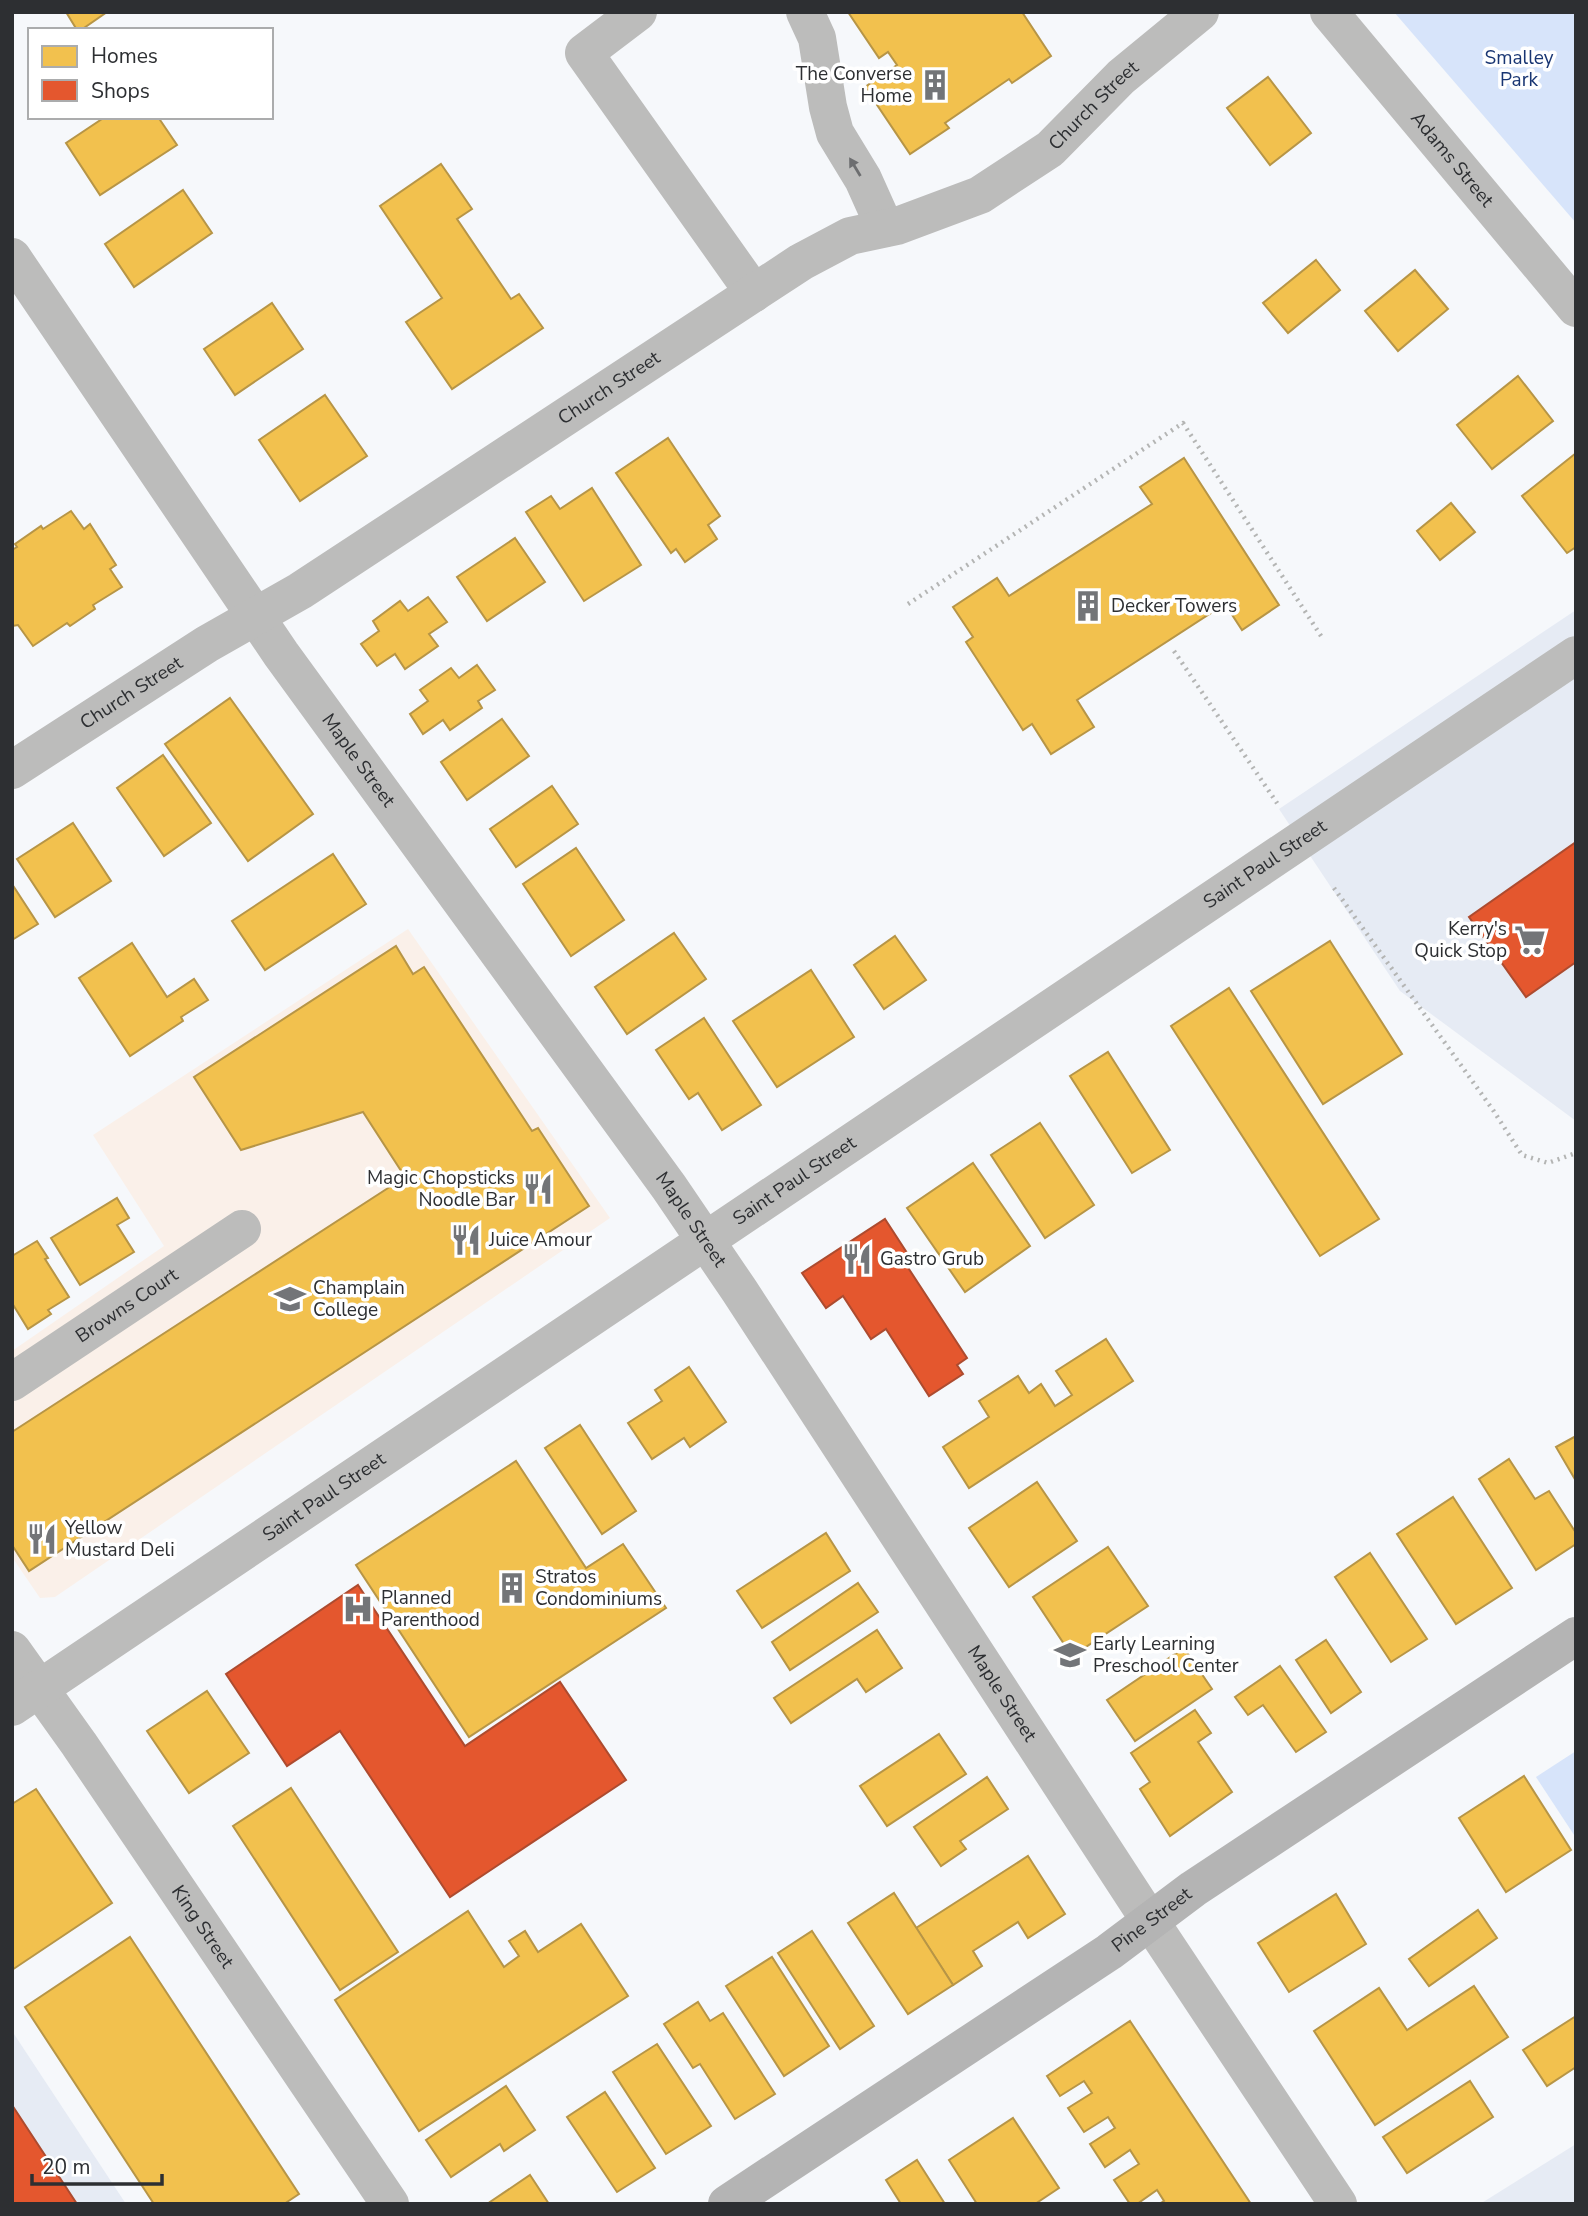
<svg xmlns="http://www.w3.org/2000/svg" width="1588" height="2216" viewBox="0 0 1588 2216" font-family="'Nunito Sans',sans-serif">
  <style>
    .built { fill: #e6ebf4 }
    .education { fill: #faf0e9 }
    .green { fill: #d7e4fa }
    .homes { fill: #f2c14e; stroke: #b79546; stroke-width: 2 }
    .shops { fill: #e4572e; stroke: #ad4b2f; stroke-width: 2 }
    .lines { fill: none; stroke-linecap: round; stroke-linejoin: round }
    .path { stroke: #b4b5b4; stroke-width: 4.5; stroke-dasharray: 2 5; stroke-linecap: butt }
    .minor { stroke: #bcbcbb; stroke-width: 38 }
    .major { stroke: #b4b4b4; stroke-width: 38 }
    .oneway { fill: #6d6e70 }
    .labels { text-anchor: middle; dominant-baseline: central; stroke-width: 7; stroke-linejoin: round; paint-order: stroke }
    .park-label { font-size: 19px; fill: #183572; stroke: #fff }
    .poi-label { font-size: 19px; fill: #2d2f32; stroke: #fff; text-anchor: start }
    .street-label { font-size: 19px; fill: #2d2f32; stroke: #fff }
  </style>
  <rect width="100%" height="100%" fill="#f6f8fb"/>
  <g class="built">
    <polygon points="1576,610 1576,1121 1400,991 1279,809"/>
    <polygon points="12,2031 126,2204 12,2204"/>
    <polygon points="1576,2144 1576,2204 1480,2204"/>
  </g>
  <polygon class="education" points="408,929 610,1218 55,1597 40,1598 12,1557 12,1351 164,1246 93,1135"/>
  <g class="green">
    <polygon points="1394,12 1576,12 1576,223"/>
    <polygon points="1576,1751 1576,1838 1536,1777"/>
  </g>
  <g class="homes">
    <polygon points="66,12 107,12 81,30 77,30"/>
    <polygon points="848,12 1022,12 1051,56 1012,83 1009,79 945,123 949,128 910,154 865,87 897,65 888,52 879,58"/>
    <polygon points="1268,77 1311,133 1270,165 1227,108"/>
    <polygon points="105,117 158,117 177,145 100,195 66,143"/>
    <polygon points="441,164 472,209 457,219 511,299 519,294 543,328 452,389 406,322 442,298 380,206"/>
    <polygon points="183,190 212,233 134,287 105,244"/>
    <polygon points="1316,260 1340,290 1288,333 1263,303"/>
    <polygon points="1415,270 1448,309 1398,351 1365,311"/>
    <polygon points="272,303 303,349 235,395 204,349"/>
    <polygon points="1518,376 1553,421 1492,469 1457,425"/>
    <polygon points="325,395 367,456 300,501 259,440"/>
    <polygon points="668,438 720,516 708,525 717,539 685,562 676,549 671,553 616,473"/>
    <polygon points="1576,453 1576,547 1567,553 1522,496"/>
    <polygon points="1184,458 1279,605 1242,630 1225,604 1077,700 1094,727 1051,754 1032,724 1023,730 966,642 973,637 953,607 997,578 1009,596 1152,504 1140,487"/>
    <polygon points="592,488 641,565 584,601 526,512 551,496 560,509"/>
    <polygon points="1451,503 1475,532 1440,560 1417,531"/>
    <polygon points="71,511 84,529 90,524 116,565 110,569 122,587 93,605 95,609 70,626 67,623 33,646 18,625 12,626 12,550 17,547 15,544 41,526 43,529"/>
    <polygon points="515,538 545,582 487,621 457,577"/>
    <polygon points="428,597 447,622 429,634 438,646 405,669 395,654 377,666 361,644 379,631 373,621 400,601 408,611"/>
    <polygon points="477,665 495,690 478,701 482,708 450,730 443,720 423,734 410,714 428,701 420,690 451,668 459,678"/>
    <polygon points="230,698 313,814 248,861 165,744"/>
    <polygon points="502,719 529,756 467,800 441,762"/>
    <polygon points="163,755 211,823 164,856 117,788"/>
    <polygon points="552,786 578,824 516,867 490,829"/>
    <polygon points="73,823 111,881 55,917 17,859"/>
    <polygon points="576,848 624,920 571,956 523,884"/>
    <polygon points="333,854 366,904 265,970 232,921"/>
    <polygon points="12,884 38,924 12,940"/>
    <polygon points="674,933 706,979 627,1034 595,987"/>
    <polygon points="895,936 926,980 884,1009 854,965"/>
    <polygon points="1330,941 1402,1054 1323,1104 1251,991"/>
    <polygon points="132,943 167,997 194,979 208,1000 181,1017 183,1021 130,1056 79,978"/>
    <polygon points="396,946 413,974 424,967 532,1131 538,1128 589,1206 29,1571 12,1545 12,1432 405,1177 363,1112 241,1150 194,1077"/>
    <polygon points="811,970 854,1037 777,1087 733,1021"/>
    <polygon points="1229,988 1379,1219 1320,1256 1171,1026"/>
    <polygon points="704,1018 761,1105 722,1130 698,1093 689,1099 656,1050"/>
    <polygon points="1108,1052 1170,1150 1132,1173 1070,1076"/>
    <polygon points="1040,1123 1094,1205 1045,1238 991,1155"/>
    <polygon points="973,1163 1030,1246 965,1292 907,1208"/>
    <polygon points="117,1198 129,1218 117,1225 134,1252 80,1285 51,1238"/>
    <polygon points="37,1241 48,1258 45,1259 69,1297 48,1310 51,1314 28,1329 12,1303 12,1256"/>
    <polygon points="1106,1339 1133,1381 969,1488 943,1447 989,1417 979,1401 1018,1376 1029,1393 1041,1384 1055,1406 1072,1395 1056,1371"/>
    <polygon points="689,1367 726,1422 690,1447 684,1438 652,1459 628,1423 662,1401 655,1390"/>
    <polygon points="580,1425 636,1511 602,1534 545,1448"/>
    <polygon points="1576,1436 1576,1481 1556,1447"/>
    <polygon points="1509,1459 1535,1499 1549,1491 1576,1533 1576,1544 1536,1570 1479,1479"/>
    <polygon points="516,1461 586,1568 623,1544 666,1608 469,1737 356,1565"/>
    <polygon points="1037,1482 1077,1541 1009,1587 969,1528"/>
    <polygon points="1453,1497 1512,1588 1456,1624 1397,1534"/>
    <polygon points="826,1533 850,1571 762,1628 737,1591"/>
    <polygon points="1108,1547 1148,1606 1072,1656 1033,1597"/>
    <polygon points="1370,1553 1427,1639 1391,1662 1335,1577"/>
    <polygon points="858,1583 878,1612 790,1670 772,1642"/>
    <polygon points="877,1630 902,1668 866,1692 857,1679 791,1723 774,1698"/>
    <polygon points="1326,1640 1361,1692 1331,1713 1296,1660"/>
    <polygon points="1184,1648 1212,1689 1135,1741 1107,1700"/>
    <polygon points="1280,1666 1326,1732 1296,1752 1263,1705 1248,1715 1235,1697"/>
    <polygon points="207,1691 249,1753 189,1793 147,1731"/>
    <polygon points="1195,1710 1211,1733 1198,1742 1232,1792 1170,1836 1140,1789 1150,1782 1131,1753"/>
    <polygon points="939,1734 966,1774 887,1826 860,1786"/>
    <polygon points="1524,1776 1571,1850 1506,1892 1459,1818"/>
    <polygon points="987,1777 1008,1809 960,1841 966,1849 941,1866 914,1827"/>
    <polygon points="291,1788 398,1952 340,1990 233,1826"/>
    <polygon points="36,1789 112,1903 12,1970 12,1804"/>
    <polygon points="1028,1856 1065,1914 1028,1938 1018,1922 973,1951 982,1966 953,1985 916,1928"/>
    <polygon points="894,1893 953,1985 908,2014 848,1923"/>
    <polygon points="1336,1894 1366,1944 1289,1992 1258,1943"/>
    <polygon points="1478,1910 1497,1938 1429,1986 1409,1959"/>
    <polygon points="468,1911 504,1967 519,1956 509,1941 525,1931 538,1952 581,1924 628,1996 419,2131 335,2000"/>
    <polygon points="812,1931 874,2026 840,2049 778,1953"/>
    <polygon points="130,1937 299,2194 284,2204 154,2204 25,2007"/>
    <polygon points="772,1957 829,2046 784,2076 726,1986"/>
    <polygon points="1474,1986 1508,2037 1375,2125 1314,2031 1379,1988 1407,2030"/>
    <polygon points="698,2002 710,2021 723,2013 775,2094 735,2119 700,2064 693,2068 664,2024"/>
    <polygon points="1576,2016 1576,2067 1547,2086 1523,2050"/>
    <polygon points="1130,2021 1251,2204 1159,2204 1164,2201 1157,2190 1137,2204 1130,2204 1114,2180 1139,2164 1130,2150 1105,2167 1090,2144 1115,2128 1108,2117 1084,2132 1068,2108 1092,2093 1084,2081 1060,2096 1047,2076"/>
    <polygon points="657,2044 711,2126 666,2154 613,2072"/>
    <polygon points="1470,2081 1493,2117 1407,2173 1383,2137"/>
    <polygon points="506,2086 535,2130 504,2151 500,2144 451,2177 426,2140"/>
    <polygon points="605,2092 655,2168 617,2192 567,2117"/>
    <polygon points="1013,2118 1059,2188 1035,2204 977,2204 949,2160"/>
    <polygon points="917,2160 945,2204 901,2204 886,2180"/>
    <polygon points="530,2175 549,2204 487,2204"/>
  </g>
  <g class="shops">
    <polygon points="1576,842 1576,962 1526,997 1469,917"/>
    <polygon points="885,1219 911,1259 905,1263 967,1358 957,1365 963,1374 929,1396 886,1329 871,1339 843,1296 826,1308 802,1273"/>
    <polygon points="358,1585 465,1746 560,1682 626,1780 450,1897 340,1731 287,1766 226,1674"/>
    <polygon points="12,2105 77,2204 12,2204"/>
  </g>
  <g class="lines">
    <g class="path">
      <polyline points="908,604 1183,423 1323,639"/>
      <polyline points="1174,651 1279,806"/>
      <polyline points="1334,888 1493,1110 1522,1155 1548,1163 1576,1153"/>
    </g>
    <g class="minor">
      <polyline points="638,12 584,53 754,293"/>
      <polyline points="805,12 817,38 828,107 835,133 863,179 885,228"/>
      <path id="s1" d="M1329 12 1576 308"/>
      <path id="s2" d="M12 257 281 654 669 1187 739 1290 1150 1921 1338 2204"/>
      <path id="s3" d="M12 770 207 644 300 591 801 262 850 236 897 226 980 195 1050 149 1121 77 1200 12"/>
      <path id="s4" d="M12 1382 242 1229"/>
      <path id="s5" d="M12 1650 79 1744 390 2204"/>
      <path id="s6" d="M12 1707 1576 655"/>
    </g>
    <path class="major" id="s7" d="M727 2204 1109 1952 1193 1889 1576 1636"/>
  </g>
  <defs><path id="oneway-solid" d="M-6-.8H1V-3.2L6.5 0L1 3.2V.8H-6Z" transform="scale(1.75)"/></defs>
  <use class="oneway" href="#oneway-solid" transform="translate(855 167) rotate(-121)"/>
  <defs>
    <symbol id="building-bare" viewBox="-9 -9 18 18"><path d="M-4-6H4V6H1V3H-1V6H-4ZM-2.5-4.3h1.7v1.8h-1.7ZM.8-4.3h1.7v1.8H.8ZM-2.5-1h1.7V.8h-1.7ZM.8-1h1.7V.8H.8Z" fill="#737578" stroke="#fff" stroke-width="2.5" paint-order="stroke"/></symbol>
    <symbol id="supermarket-bare" viewBox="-9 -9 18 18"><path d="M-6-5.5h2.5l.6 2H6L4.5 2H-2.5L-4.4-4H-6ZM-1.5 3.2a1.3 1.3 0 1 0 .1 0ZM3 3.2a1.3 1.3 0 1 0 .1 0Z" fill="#737578" stroke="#fff" stroke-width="2.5" paint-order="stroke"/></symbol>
    <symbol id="restaurant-bare" viewBox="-9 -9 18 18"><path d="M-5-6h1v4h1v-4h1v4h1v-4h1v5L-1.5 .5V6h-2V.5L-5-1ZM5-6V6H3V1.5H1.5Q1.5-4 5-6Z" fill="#737578" stroke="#fff" stroke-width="2.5" paint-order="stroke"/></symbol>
    <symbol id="university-bare" viewBox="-9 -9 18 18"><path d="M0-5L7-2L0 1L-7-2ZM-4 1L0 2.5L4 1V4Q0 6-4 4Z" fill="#737578" stroke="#fff" stroke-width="2.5" paint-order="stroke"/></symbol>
    <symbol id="hospital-bare" viewBox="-9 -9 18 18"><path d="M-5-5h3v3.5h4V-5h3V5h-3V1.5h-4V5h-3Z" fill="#737578" stroke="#fff" stroke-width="2.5" paint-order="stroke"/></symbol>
    <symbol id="school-bare" viewBox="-9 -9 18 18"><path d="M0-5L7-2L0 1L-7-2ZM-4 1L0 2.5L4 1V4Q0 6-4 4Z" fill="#737578" stroke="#fff" stroke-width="2.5" paint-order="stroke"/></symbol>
  </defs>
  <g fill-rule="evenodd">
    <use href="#building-bare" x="913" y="63" width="44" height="44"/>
    <use href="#building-bare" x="1066" y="584" width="44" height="44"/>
    <use href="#supermarket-bare" x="1508" y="918" width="44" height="44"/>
    <use href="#restaurant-bare" x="516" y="1167" width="44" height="44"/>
    <use href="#restaurant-bare" x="444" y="1218" width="44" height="44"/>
    <use href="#restaurant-bare" x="835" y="1237" width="44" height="44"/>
    <use href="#university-bare" x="268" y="1277" width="44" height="44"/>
    <use href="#restaurant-bare" x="20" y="1517" width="44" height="44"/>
    <use href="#building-bare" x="490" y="1566" width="44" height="44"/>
    <use href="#hospital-bare" x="336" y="1587" width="44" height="44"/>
    <use href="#school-bare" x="1048" y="1633" width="44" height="44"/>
  </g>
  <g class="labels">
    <g class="park-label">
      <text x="1519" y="58">Smalley<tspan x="1519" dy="22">Park</tspan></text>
    </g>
    <g class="poi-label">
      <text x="912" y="74" text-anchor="end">The Converse<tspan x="912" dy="22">Home</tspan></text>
      <text x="1111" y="606">Decker Towers</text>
      <text x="1507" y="929" text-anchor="end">Kerry's<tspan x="1507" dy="22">Quick Stop</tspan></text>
      <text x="515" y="1178" text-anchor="end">Magic Chopsticks<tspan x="515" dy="22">Noodle Bar</tspan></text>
      <text x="489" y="1240">Juice Amour</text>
      <text x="880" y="1259">Gastro Grub</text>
      <text x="313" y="1288">Champlain<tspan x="313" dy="22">College</tspan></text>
      <text x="65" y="1528">Yellow<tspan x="65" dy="22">Mustard Deli</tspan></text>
      <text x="535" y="1577">Stratos<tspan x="535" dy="22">Condominiums</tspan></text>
      <text x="381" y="1598">Planned<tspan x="381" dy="22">Parenthood</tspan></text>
      <text x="1093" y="1644">Early Learning<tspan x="1093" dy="22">Preschool Center</tspan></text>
    </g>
    <g class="street-label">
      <text stroke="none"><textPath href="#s3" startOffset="1276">Church Street</textPath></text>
      <text stroke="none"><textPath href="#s1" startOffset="192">Adams Street</textPath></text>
      <text stroke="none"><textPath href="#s3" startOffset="709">Church Street</textPath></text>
      <text stroke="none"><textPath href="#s3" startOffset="142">Church Street</textPath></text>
      <text stroke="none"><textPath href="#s2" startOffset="611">Maple Street</textPath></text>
      <text stroke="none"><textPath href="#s6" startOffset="1510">Saint Paul Street</textPath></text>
      <text stroke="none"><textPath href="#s6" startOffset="943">Saint Paul Street</textPath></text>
      <text stroke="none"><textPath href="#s2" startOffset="1178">Maple Street</textPath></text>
      <text stroke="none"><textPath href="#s4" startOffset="138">Browns Court</textPath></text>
      <text stroke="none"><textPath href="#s6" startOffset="376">Saint Paul Street</textPath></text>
      <text stroke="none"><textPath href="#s2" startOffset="1745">Maple Street</textPath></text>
      <text stroke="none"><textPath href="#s7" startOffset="511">Pine Street</textPath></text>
      <text stroke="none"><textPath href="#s5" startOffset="336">King Street</textPath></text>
    </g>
  </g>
  <rect width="1588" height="2216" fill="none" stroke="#2d2f32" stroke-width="28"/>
  <rect x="28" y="28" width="245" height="91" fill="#ffffff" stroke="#abacad" stroke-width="2"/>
  <rect x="42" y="46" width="35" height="21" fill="#f2c14e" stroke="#abacad" stroke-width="2"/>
  <text x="91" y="63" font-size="21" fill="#2d2f32">Homes</text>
  <rect x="42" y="80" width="35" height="21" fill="#e4572e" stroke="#abacad" stroke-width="2"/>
  <text x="91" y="98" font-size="21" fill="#2d2f32">Shops</text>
  <path d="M32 2174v10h130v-10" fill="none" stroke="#2d2f32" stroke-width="3.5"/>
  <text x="42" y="2174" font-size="21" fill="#2d2f32" stroke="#ffffff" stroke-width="5" paint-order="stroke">20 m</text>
</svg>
